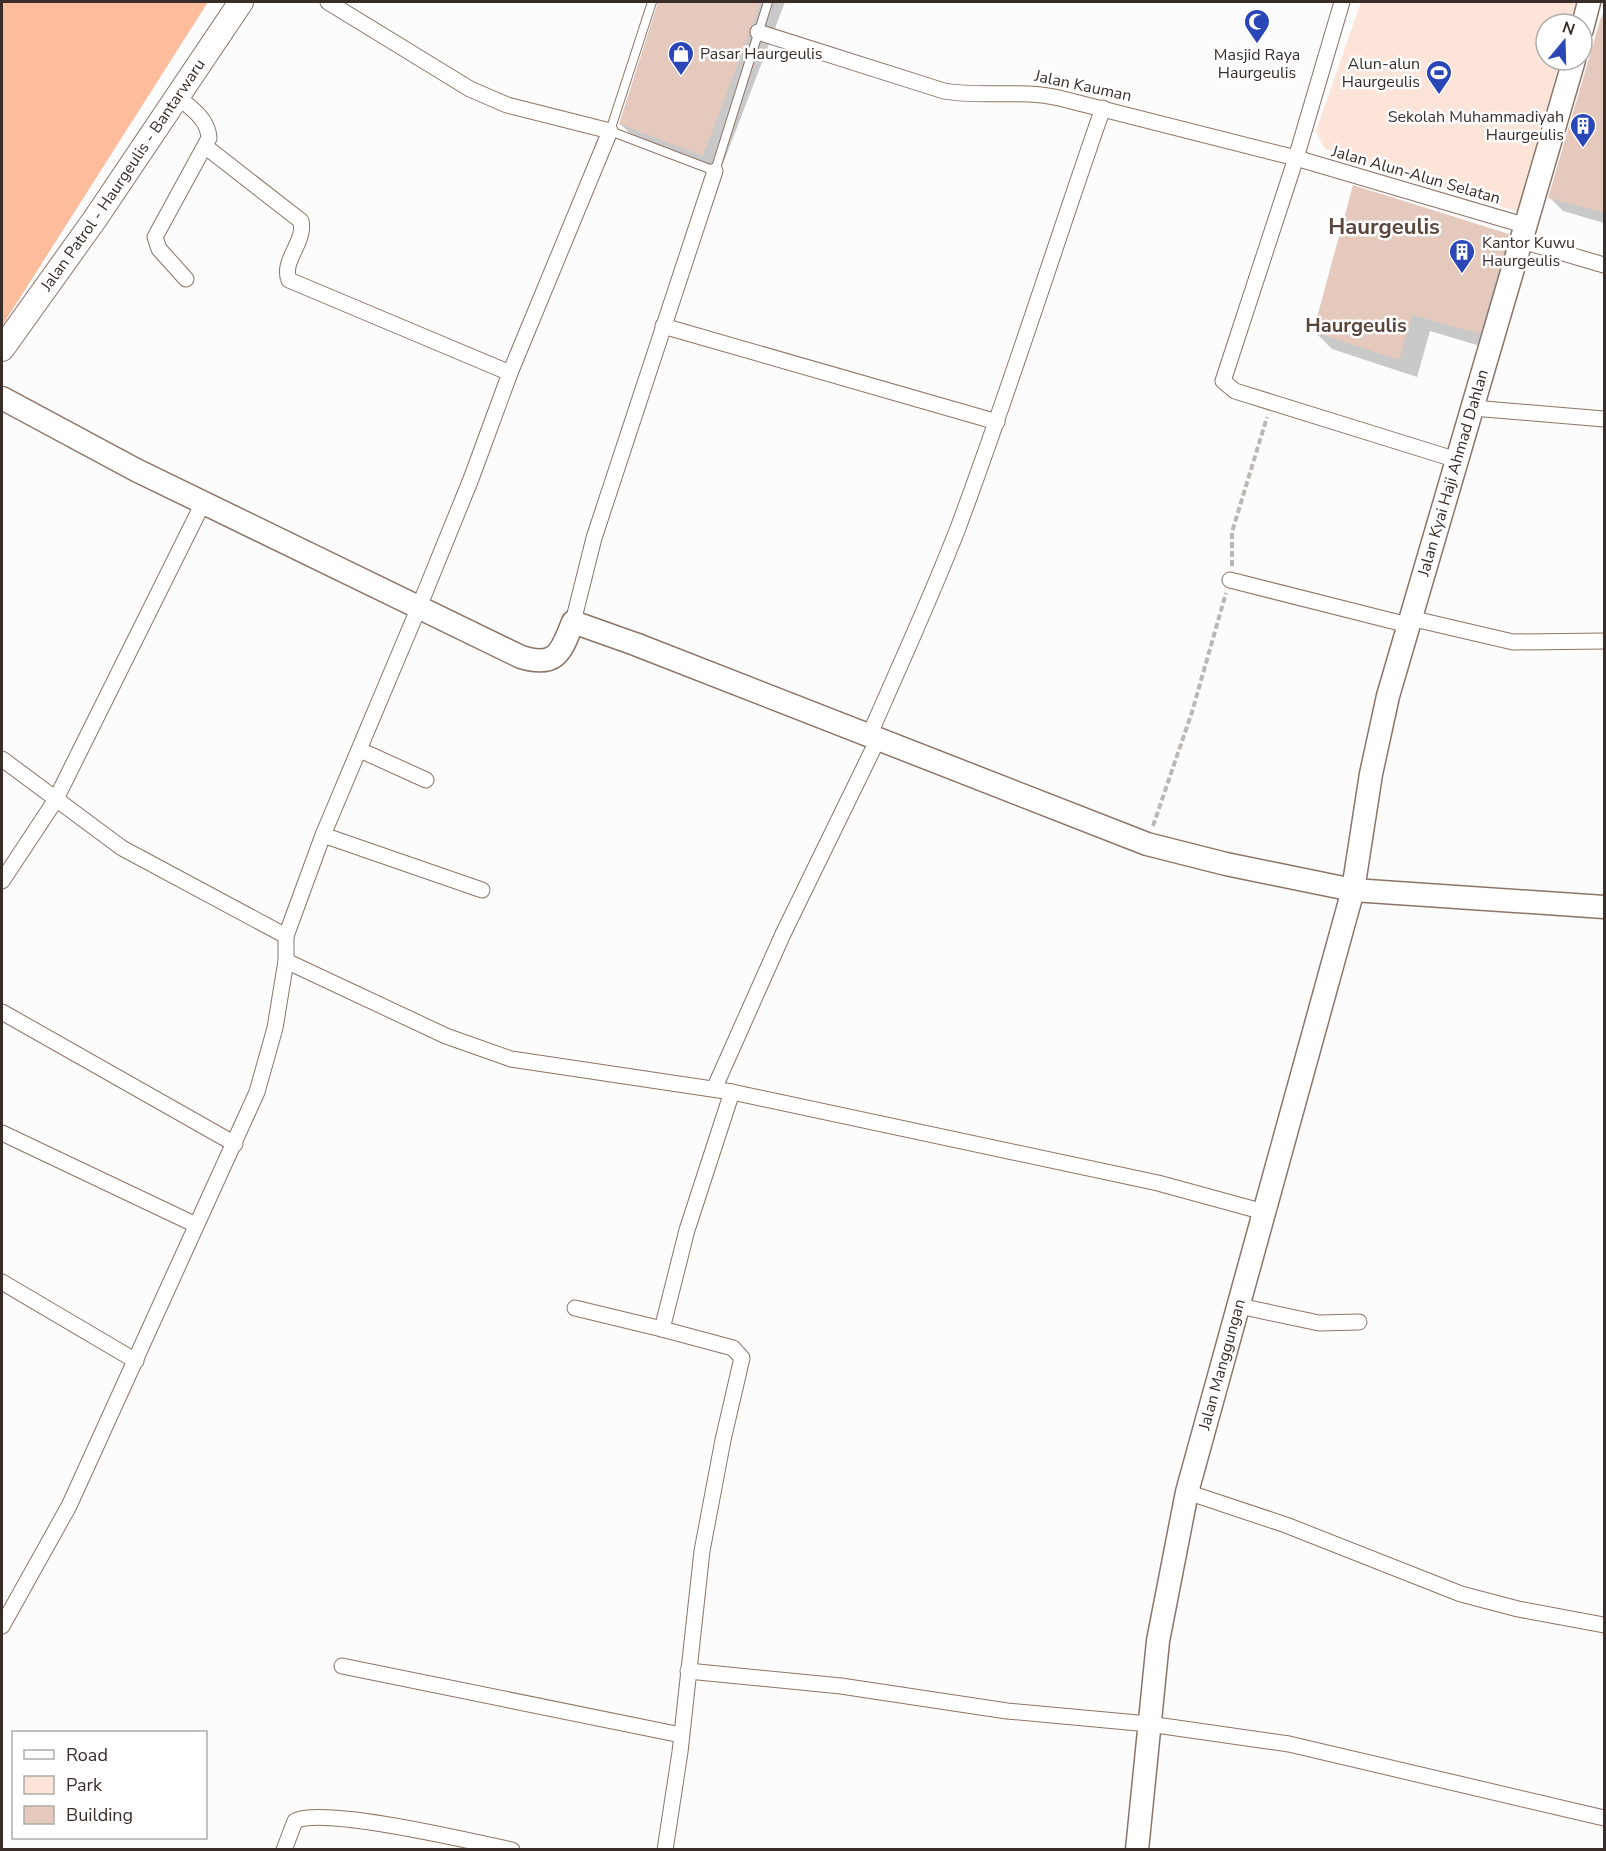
<svg xmlns="http://www.w3.org/2000/svg" width="1606" height="1851" viewBox="0 0 1606 1851" font-family="'Nunito Sans',sans-serif">
  <style>
    .green { fill: #fde4d8 }
    .forest { fill: #fdbc9c }
    .shadow { fill: #0003 }
    .building { fill: #e4c9bc }
    .lines { fill: none; stroke-linecap: round; stroke-linejoin: round }
    .lane-casing { stroke: #8c7469; stroke-width: 10 }
    .street-casing { stroke: #8c7469; stroke-width: 17 }
    .secondary-casing { stroke: #8c7469; stroke-width: 25 }
    .primary-casing { stroke: #8c7469; stroke-width: 26 }
    .path { stroke: #bab7b5; stroke-width: 4; stroke-dasharray: 6 3; stroke-linecap: butt }
    .lane { stroke: #fff; stroke-width: 8 }
    .street { stroke: #fff; stroke-width: 15 }
    .secondary { stroke: #fff; stroke-width: 22 }
    .primary { stroke: #fff; stroke-width: 24 }
    .labels { text-anchor: middle; dominant-baseline: central; stroke-width: 5; stroke-linejoin: round; paint-order: stroke }
    .poi-label { font-size: 16px; fill: #382d28; stroke: #fff; text-anchor: start }
    .street-label { font-size: 16px; fill: #382d28; stroke: #fff }
    .quarter-label { font-size: 20px; font-weight: bold; fill: #5b453b; stroke: #fff }
    .district-label { font-size: 22px; font-weight: bold; fill: #5b453b; stroke: #fff }
  </style>
  <rect width="100%" height="100%" fill="#fcfcfc"/>
  <polygon class="green" points="1361,2 1576,2 1570,24 1546,24 1546,60 1560,60 1520,206 1516,211 1325,149 1316,131"/>
  <polygon class="forest" points="2,2 208,2 2,326"/>
  <g class="shadow">
    <polygon points="660,2 785,2 720,172 638,141 620,124"/>
    <polygon points="1604,10 1604,223 1563,211 1550,198"/>
    <polygon points="1508,236 1526,253 1497,351 1430,331 1417,377 1332,349 1314,331"/>
  </g>
  <g class="building">
    <polygon points="658,2 761,2 703,156 619,124"/>
    <polygon points="1601,17 1605,18 1605,213 1548,198"/>
    <polygon points="1353,185 1509,234 1480,334 1412,315 1399,360 1313,332"/>
  </g>
  <g class="lines">
    <defs>
      <polyline id="lane" points="652,2 610,131 715,171 768,2"/>
      <g id="street">
        <polyline points="1342,2 1296,158 1223,381 1235,391 1457,460"/>
        <path d="M758 32 944 91C983 98 1020 89 1059 98L1296 158 1527 226"/>
        <path d="M178 97C192 109 208 119 209 138L155 237 159 249 186 279"/>
        <path d="M206 147 301 221C306 242 281 261 289 280L510 373"/>
        <polyline points="1522,241 1604,265"/>
        <polyline points="663,326 997,422"/>
        <polyline points="1473,408 1604,419"/>
        <polyline points="1230,580 1408,625"/>
        <polyline points="1410,618 1513,642 1604,641"/>
        <polyline points="573,622 594,538 715,171"/>
        <path d="M869 736C899 667 931 598 958 528 1010 389 1054 248 1103 108"/>
        <polyline points="360,750 426,780"/>
        <polyline points="2,759 122,848 286,936"/>
        <polyline points="323,835 482,890"/>
        <polyline points="2,881 55,801 203,503"/>
        <polyline points="286,961 446,1036 511,1059 732,1092 1158,1183 1264,1212"/>
        <polyline points="2,1012 235,1144"/>
        <polyline points="714,1089 783,934 878,739"/>
        <polyline points="2,1133 196,1225"/>
        <polyline points="2,1282 136,1361"/>
        <polyline points="1239,1306 1319,1323 1359,1322"/>
        <polyline points="575,1308 662,1329"/>
        <polyline points="1187,1492 1286,1525 1461,1594 1518,1609 1604,1625"/>
        <polyline points="2,1626 69,1506 257,1092 275,1028 286,961 286,936 323,835 419,607 471,479 510,373 610,131 507,105 470,89 328,2"/>
        <polyline points="342,1666 681,1735"/>
        <polyline points="688,1671 841,1686 1007,1711 1149,1724 1289,1744 1604,1818"/>
        <path d="M284 1850 295 1821C324 1806 474 1842 512 1850"/>
        <polyline points="665,1850 680,1752 702,1551 723,1440 742,1358 733,1348 662,1329 687,1230 732,1092"/>
      </g>
      <g id="secondary">
        <polyline points="1582,29 1589,2"/>
        <path d="M2 398 136 470 521 657C557 668 561 652 573 622L635 644 1147 844 1226 864 1353 890 1604 907"/>
        <path id="s1" d="M1137 1850 1158 1641 1187 1492 1353 890 1371 774 1388 696 1574 60"/>
      </g>
      <g id="primary">
        <path id="s2" d="M2 349 95 219 241 2"/>
      </g>
    </defs>
    <use href="#lane" class="lane-casing"/>
    <use href="#street" class="street-casing"/>
    <use href="#secondary" class="secondary-casing"/>
    <use href="#primary" class="primary-casing"/>
    <g class="path">
      <polyline points="1232,566 1232,532 1267,417"/>
      <polyline points="1153,826 1192,712 1226,593"/>
    </g>
    <use href="#lane" class="lane"/>
    <use href="#street" class="street"/>
    <use href="#secondary" class="secondary"/>
    <use href="#primary" class="primary"/>
  </g>
  <defs>
    <symbol id="mosque-pin" viewBox="-11 -11 22 30"><path d="M0 17L-7.5 6A9.5 9.5 0 1 1 7.5 6Z" fill="#2b47b7" stroke="#fff"/><path d="M3.5-4.9A6 6 0 1 0 3.5 4.9A5 5 0 1 1 3.5-4.9Z" fill="#fff"/></symbol>
    <symbol id="shop-pin" viewBox="-11 -11 22 30"><path d="M0 17L-7.5 6A9.5 9.5 0 1 1 7.5 6Z" fill="#2b47b7" stroke="#fff"/><path d="M-5-2.5h2.3a2.7 3.5 0 0 1 5.4 0H5L5.5 6h-11ZM-1.5-2.5h3a1.5 2.3 0 0 0-3 0Z" fill="#fff"/></symbol>
    <symbol id="stadium-pin" viewBox="-11 -11 22 30"><path d="M0 17L-7.5 6A9.5 9.5 0 1 1 7.5 6Z" fill="#2b47b7" stroke="#fff"/><path d="M0-5a6.5 5 0 1 0 0 10a6.5 5 0 1 0 0-10ZM-3.5-1.8h7v3.6h-7Z" fill="#fff"/></symbol>
    <symbol id="building-pin" viewBox="-11 -11 22 30"><path d="M0 17L-7.5 6A9.5 9.5 0 1 1 7.5 6Z" fill="#2b47b7" stroke="#fff"/><path d="M-4-6H4V6H1V3H-1V6H-4ZM-2.5-4.3h1.7v1.8h-1.7ZM.8-4.3h1.7v1.8H.8ZM-2.5-1h1.7V.8h-1.7ZM.8-1h1.7V.8H.8Z" fill="#fff"/></symbol>
  </defs>
  <g fill-rule="evenodd">
    <use href="#mosque-pin" x="1242" y="7" width="30" height="40"/>
    <use href="#shop-pin" x="666" y="39" width="30" height="40"/>
    <use href="#stadium-pin" x="1424" y="58" width="30" height="40"/>
    <use href="#building-pin" x="1568" y="111" width="30" height="40"/>
    <use href="#building-pin" x="1447" y="237" width="30" height="40"/>
  </g>
  <g class="labels">
    <g class="poi-label">
      <text x="700" y="54">Pasar Haurgeulis</text>
      <text x="1257" y="55" text-anchor="middle">Masjid Raya<tspan x="1257" dy="18">Haurgeulis</tspan></text>
      <text x="1420" y="64" text-anchor="end">Alun-alun<tspan x="1420" dy="18">Haurgeulis</tspan></text>
      <text x="1564" y="117" text-anchor="end">Sekolah Muhammadiyah<tspan x="1564" dy="18">Haurgeulis</tspan></text>
      <text x="1482" y="243">Kantor Kuwu<tspan x="1482" dy="18">Haurgeulis</tspan></text>
    </g>
    <g class="street-label">
      <text transform="translate(1083 86) rotate(12)">Jalan Kauman</text>
      <text transform="translate(1416 175) rotate(16)">Jalan Alun-Alun Selatan</text>
      <text stroke="none"><textPath href="#s2" startOffset="212">Jalan Patrol - Haurgeulis - Bantarwaru</textPath></text>
      <text stroke="none"><textPath href="#s1" startOffset="1416">Jalan Kyai Haji Ahmad Dahlan</textPath></text>
      <text stroke="none"><textPath href="#s1" startOffset="494">Jalan Manggungan</textPath></text>
    </g>
    <g class="quarter-label">
      <text x="1356" y="325">Haurgeulis</text>
    </g>
    <g class="district-label">
      <text x="1384" y="227">Haurgeulis</text>
    </g>
  </g>
  <rect width="1606" height="1851" fill="none" stroke="#382d28" stroke-width="6"/>
  <rect x="12" y="1731" width="195" height="108" fill="#ffffff" stroke="#afaba9" stroke-width="1.5"/>
  <rect x="24" y="1750" width="30" height="9" fill="#ffffff" stroke="#afaba9" stroke-width="1.5"/>
  <text x="66" y="1761" font-size="18" fill="#382d28">Road</text>
  <rect x="24" y="1776" width="30" height="18" fill="#fde4d8" stroke="#afaba9" stroke-width="1.5"/>
  <text x="66" y="1791" font-size="18" fill="#382d28">Park</text>
  <rect x="24" y="1806" width="30" height="18" fill="#e4c9bc" stroke="#afaba9" stroke-width="1.5"/>
  <text x="66" y="1821" font-size="18" fill="#382d28">Building</text>
  <g transform="translate(1564 42) rotate(19)"><circle r="28" fill="#ffffff" stroke="#afaba9" stroke-width="1.5"/>
  <path d="M0-4.5L10 22L0 15L-10 22Z" fill="#2b47b7"/>
  <text y="-9" font-size="16" font-weight="bold" text-anchor="middle" fill="#382d28">N</text>
  </g>
</svg>
